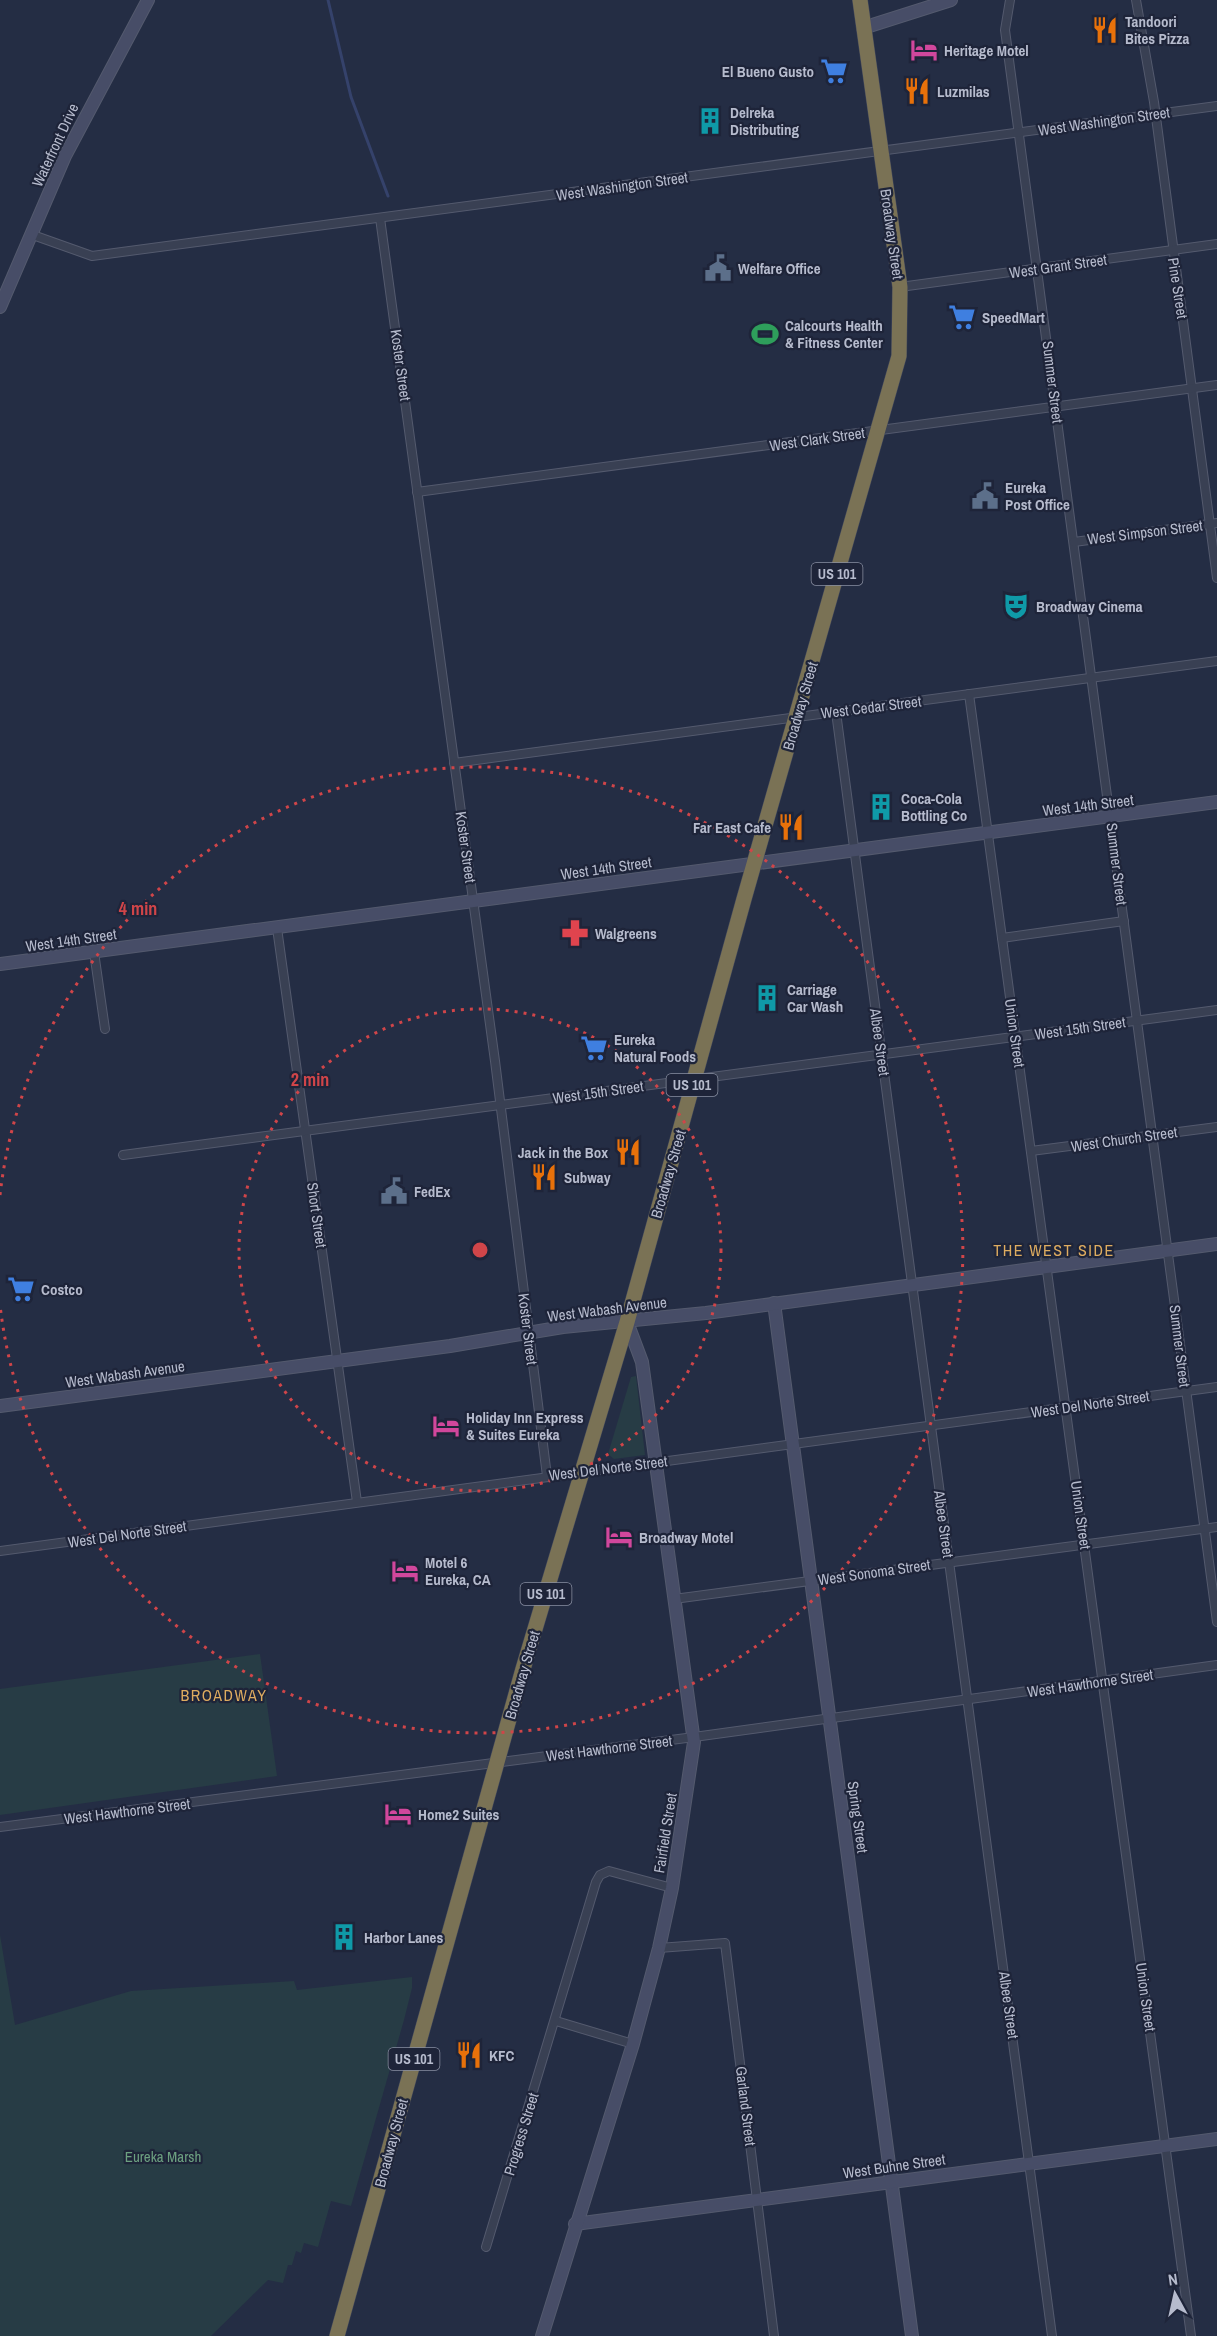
<svg xmlns="http://www.w3.org/2000/svg" width="1217" height="2336" viewBox="0 0 1217 2336" font-family="'Archivo Narrow',sans-serif">
  <style>
    .green { fill: #273c45 }
    .lines { fill: none; stroke-linecap: round; stroke-linejoin: round }
    .stream { stroke: #35426b; stroke-width: 3 }
    .street-casing { stroke: #545a6e; stroke-width: 10 }
    .secondary-casing { stroke: #545a6e; stroke-width: 14 }
    .highway-casing { stroke: #41475b; stroke-width: 16 }
    .street { stroke: #394053; stroke-width: 8 }
    .secondary { stroke: #474d67; stroke-width: 12 }
    .highway { stroke: #7a7255; stroke-width: 15 }
    .ring { fill: none; stroke: #d04549; stroke-width: 3; stroke-dasharray: 3 6 }
    .labels { text-anchor: middle; dominant-baseline: central; stroke-width: 4.5; stroke-linejoin: round; paint-order: stroke }
    .shield { fill: #1e2439; stroke: #888ea1; stroke-width: 1.5 }
    .shield-label { font-size: 14px; font-weight: bold; fill: #b6bbcd }
    .poi-label { font-size: 15px; font-weight: bold; fill: #b6bbcd; stroke: #1e2439; text-anchor: start }
    .street-label { font-size: 15px; fill: #b6bbcd; stroke: #1e2439 }
    .park-label { font-size: 15px; fill: #6ca080; stroke: #1e2439 }
    .neighbourhood-label { font-size: 16px; letter-spacing: 1.5px; fill: #deac60; stroke: #1e2439 }
    .centre { fill: #d04549; stroke: #1e2439; stroke-width: 3 }
    .ring-label { font-size: 18px; text-anchor: middle; font-weight: bold; fill: #d04549; stroke: #1e2439; stroke-width: 4.5; stroke-linejoin: round; paint-order: stroke }
  </style>
  <rect width="100%" height="100%" fill="#242d44"/>
  <g class="green">
    <polygon points="636,1376 645,1455 614,1459 608,1454 631,1377"/>
    <polygon points="260,1654 277,1776 0,1815 0,1689"/>
    <polygon points="0,1935 15,2025 131,1991 294,1981 297,1990 412,1977 412,1988 404,2020 351,2206 331,2201 318,2247 304,2243 301,2253 296,2251 292,2265 288,2265 283,2283 268,2280 211,2336 0,2336"/>
  </g>
  <g class="lines">
    <polyline class="stream" points="328,0 351,97 388,196"/>
    <defs>
      <g id="street">
        <polyline points="1010,0 1005,30 1217,1622"/>
        <polyline points="1136,0 1154,102 1217,578"/>
        <polyline points="380,218 495,1061 547,1476"/>
        <polyline points="30,234 92,256 1217,106"/>
        <polyline points="900,287 1217,244"/>
        <polyline points="417,492 1217,385"/>
        <polyline points="1074,542 1217,523"/>
        <polyline points="969,694 1191,2336"/>
        <polyline points="836,712 1052,2336"/>
        <polyline points="454,763 1217,661"/>
        <polyline points="277,928 357,1502"/>
        <polyline points="1002,938 1124,921"/>
        <polyline points="94,952 105,1029"/>
        <polyline points="1031,1151 1217,1127"/>
        <polyline points="123,1155 1217,1010"/>
        <polyline points="0,1551 1217,1387"/>
        <polyline points="674,1599 1217,1527"/>
        <polyline points="0,1827 694,1737 1217,1665"/>
        <polyline points="659,1948 725,1943 774,2336"/>
        <polyline points="556,2021 633,2044"/>
        <polyline points="486,2247 596,1882 600,1875 609,1871 672,1888"/>
      </g>
      <g id="secondary">
        <polyline points="863,28 951,0"/>
        <polyline points="0,307 65,156 148,0"/>
        <polyline points="0,964 1217,802"/>
        <polyline points="774,1303 912,2336"/>
        <polyline points="0,1406 450,1346 563,1327 706,1313 1217,1244"/>
        <polyline points="575,2224 1217,2139"/>
        <polyline points="542,2336 633,2044 659,1948 672,1888 694,1742 642,1362 627,1322"/>
      </g>
      <polyline id="highway" points="337,2336 523,1669 627,1322 744,899 899,356 900,287 860,0"/>
    </defs>
    <use href="#street" class="street-casing"/>
    <use href="#secondary" class="secondary-casing"/>
    <use href="#highway" class="highway-casing"/>
    <use href="#street" class="street"/>
    <use href="#secondary" class="secondary"/>
    <use href="#highway" class="highway"/>
  </g>
  <g class="ring">
    <circle cx="480" cy="1250" r="241"/>
    <path d="M0 1195A483 483 0 1 1 0 1305"/>
  </g>
  <defs>
    <symbol id="restaurant-bare" viewBox="-9 -9 18 18"><path d="M-5-6h1v4h1v-4h1v4h1v-4h1v5L-1.5 .5V6h-2V.5L-5-1ZM5-6V6H3V1.5H1.5Q1.5-4 5-6Z" fill="#e8710a" stroke="#1e2439" stroke-width="2.5" paint-order="stroke"/></symbol>
    <symbol id="hotel-bare" viewBox="-9 -9 18 18"><path d="M-6-4.5h1.5V1H6V5H4.5V3h-9V5H-6ZM-4 0a1.8 1.8 0 1 1 3.6 0ZM.5 0V-2.5h3Q6-2.5 6 0Z" fill="#d1479c" stroke="#1e2439" stroke-width="2.5" paint-order="stroke"/></symbol>
    <symbol id="supermarket-bare" viewBox="-9 -9 18 18"><path d="M-6-5.5h2.5l.6 2H6L4.5 2H-2.5L-4.4-4H-6ZM-1.5 3.2a1.3 1.3 0 1 0 .1 0ZM3 3.2a1.3 1.3 0 1 0 .1 0Z" fill="#3f7fe0" stroke="#1e2439" stroke-width="2.5" paint-order="stroke"/></symbol>
    <symbol id="building-bare" viewBox="-9 -9 18 18"><path d="M-4-6H4V6H1V3H-1V6H-4ZM-2.5-4.3h1.7v1.8h-1.7ZM.8-4.3h1.7v1.8H.8ZM-2.5-1h1.7V.8h-1.7ZM.8-1h1.7V.8H.8Z" fill="#0f9aa8" stroke="#1e2439" stroke-width="2.5" paint-order="stroke"/></symbol>
    <symbol id="civic-bare" viewBox="-9 -9 18 18"><path d="M-.6-6.5H3V-4.5H.6V-3L4-1V1h2V6H-6V1h2V-1L-.6-3ZM-1.2 2.5V6h2.4V2.5Z" fill="#5c6f8a" stroke="#1e2439" stroke-width="2.5" paint-order="stroke"/></symbol>
    <symbol id="stadium-bare" viewBox="-9 -9 18 18"><path d="M0-5a6.5 5 0 1 0 0 10a6.5 5 0 1 0 0-10ZM-3.5-1.8h7v3.6h-7Z" fill="#2e9e5b" stroke="#1e2439" stroke-width="2.5" paint-order="stroke"/></symbol>
    <symbol id="theatre-bare" viewBox="-9 -9 18 18"><path d="M-5-5.5Q0-4 5-5.5V0Q5 5 0 6Q-5 5-5 0ZM-3.3-2.5H-1v1.5H-3.3ZM1-2.5H3.3v1.5H1ZM-2.8 1Q0 5.5 2.8 1Z" fill="#0f9aa8" stroke="#1e2439" stroke-width="2.5" paint-order="stroke"/></symbol>
    <symbol id="pharmacy-bare" viewBox="-9 -9 18 18"><path d="M-2-6h4v4h4v4h-4v4h-4v-4h-4v-4h4Z" fill="#e0444e" stroke="#1e2439" stroke-width="2.5" paint-order="stroke"/></symbol>
  </defs>
  <g fill-rule="evenodd">
    <use href="#restaurant-bare" x="1086" y="11" width="38" height="38"/>
    <use href="#hotel-bare" x="905" y="31" width="38" height="38"/>
    <use href="#supermarket-bare" x="815" y="52" width="38" height="38"/>
    <use href="#restaurant-bare" x="898" y="72" width="38" height="38"/>
    <use href="#building-bare" x="691" y="102" width="38" height="38"/>
    <use href="#civic-bare" x="699" y="249" width="38" height="38"/>
    <use href="#supermarket-bare" x="943" y="298" width="38" height="38"/>
    <use href="#stadium-bare" x="746" y="315" width="38" height="38"/>
    <use href="#civic-bare" x="966" y="477" width="38" height="38"/>
    <use href="#theatre-bare" x="997" y="587" width="38" height="38"/>
    <use href="#building-bare" x="862" y="788" width="38" height="38"/>
    <use href="#restaurant-bare" x="772" y="808" width="38" height="38"/>
    <use href="#pharmacy-bare" x="556" y="914" width="38" height="38"/>
    <use href="#building-bare" x="748" y="979" width="38" height="38"/>
    <use href="#supermarket-bare" x="575" y="1029" width="38" height="38"/>
    <use href="#restaurant-bare" x="609" y="1133" width="38" height="38"/>
    <use href="#restaurant-bare" x="525" y="1158" width="38" height="38"/>
    <use href="#civic-bare" x="375" y="1172" width="38" height="38"/>
    <use href="#supermarket-bare" x="2" y="1270" width="38" height="38"/>
    <use href="#hotel-bare" x="427" y="1407" width="38" height="38"/>
    <use href="#hotel-bare" x="600" y="1518" width="38" height="38"/>
    <use href="#hotel-bare" x="386" y="1552" width="38" height="38"/>
    <use href="#hotel-bare" x="379" y="1795" width="38" height="38"/>
    <use href="#building-bare" x="325" y="1918" width="38" height="38"/>
    <use href="#restaurant-bare" x="450" y="2036" width="38" height="38"/>
  </g>
  <g class="labels">
    <g class="shield">
      <rect x="811.5" y="563" width="51" height="22" rx="4.5"/>
      <rect x="666.5" y="1074" width="51" height="22" rx="4.5"/>
      <rect x="520.5" y="1583" width="51" height="22" rx="4.5"/>
      <rect x="388.5" y="2048" width="51" height="22" rx="4.5"/>
    </g>
    <g class="shield-label">
      <text x="837" y="574">US 101</text>
      <text x="692" y="1085">US 101</text>
      <text x="546" y="1594">US 101</text>
      <text x="414" y="2059">US 101</text>
    </g>
    <g class="poi-label">
      <text x="1125" y="21">Tandoori<tspan x="1125" dy="17">Bites Pizza</tspan></text>
      <text x="944" y="50">Heritage Motel</text>
      <text x="814" y="71" text-anchor="end">El Bueno Gusto</text>
      <text x="937" y="91">Luzmilas</text>
      <text x="730" y="112">Delreka<tspan x="730" dy="17">Distributing</tspan></text>
      <text x="738" y="268">Welfare Office</text>
      <text x="982" y="317">SpeedMart</text>
      <text x="785" y="325">Calcourts Health<tspan x="785" dy="17">&amp; Fitness Center</tspan></text>
      <text x="1005" y="487">Eureka<tspan x="1005" dy="17">Post Office</tspan></text>
      <text x="1036" y="606">Broadway Cinema</text>
      <text x="901" y="798">Coca-Cola<tspan x="901" dy="17">Bottling Co</tspan></text>
      <text x="771" y="827" text-anchor="end">Far East Cafe</text>
      <text x="595" y="933">Walgreens</text>
      <text x="787" y="989">Carriage<tspan x="787" dy="17">Car Wash</tspan></text>
      <text x="614" y="1039">Eureka<tspan x="614" dy="17">Natural Foods</tspan></text>
      <text x="608" y="1152" text-anchor="end">Jack in the Box</text>
      <text x="564" y="1177">Subway</text>
      <text x="414" y="1191">FedEx</text>
      <text x="41" y="1289">Costco</text>
      <text x="466" y="1417">Holiday Inn Express<tspan x="466" dy="17">&amp; Suites Eureka</tspan></text>
      <text x="639" y="1537">Broadway Motel</text>
      <text x="425" y="1562">Motel 6<tspan x="425" dy="17">Eureka, CA</tspan></text>
      <text x="418" y="1814">Home2 Suites</text>
      <text x="364" y="1937">Harbor Lanes</text>
      <text x="489" y="2055">KFC</text>
    </g>
    <g class="street-label">
      <text transform="translate(1104 121) rotate(-8)">West Washington Street</text>
      <text transform="translate(55 145) rotate(-65)">Waterfront Drive</text>
      <text transform="translate(622 186) rotate(-8)">West Washington Street</text>
      <text transform="translate(892 234) rotate(82)">Broadway Street</text>
      <text transform="translate(1058 266) rotate(-8)">West Grant Street</text>
      <text transform="translate(1178 288) rotate(81)">Pine Street</text>
      <text transform="translate(401 365) rotate(82)">Koster Street</text>
      <text transform="translate(1053 382) rotate(83)">Summer Street</text>
      <text transform="translate(817 439) rotate(-8)">West Clark Street</text>
      <text transform="translate(1145 532) rotate(-7)">West Simpson Street</text>
      <text transform="translate(800 706) rotate(-74)">Broadway Street</text>
      <text transform="translate(871 707) rotate(-7)">West Cedar Street</text>
      <text transform="translate(1088 805) rotate(-7)">West 14th Street</text>
      <text transform="translate(466 847) rotate(82)">Koster Street</text>
      <text transform="translate(1117 864) rotate(83)">Summer Street</text>
      <text transform="translate(606 868) rotate(-8)">West 14th Street</text>
      <text transform="translate(71 940) rotate(-8)">West 14th Street</text>
      <text transform="translate(1080 1028) rotate(-8)">West 15th Street</text>
      <text transform="translate(1015 1033) rotate(82)">Union Street</text>
      <text transform="translate(880 1042) rotate(82)">Albee Street</text>
      <text transform="translate(598 1092) rotate(-8)">West 15th Street</text>
      <text transform="translate(1124 1139) rotate(-8)">West Church Street</text>
      <text transform="translate(668 1174) rotate(-74)">Broadway Street</text>
      <text transform="translate(317 1215) rotate(82)">Short Street</text>
      <text transform="translate(607 1309) rotate(-7)">West Wabash Avenue</text>
      <text transform="translate(528 1329) rotate(83)">Koster Street</text>
      <text transform="translate(1180 1346) rotate(83)">Summer Street</text>
      <text transform="translate(125 1374) rotate(-8)">West Wabash Avenue</text>
      <text transform="translate(1090 1404) rotate(-8)">West Del Norte Street</text>
      <text transform="translate(608 1468) rotate(-7)">West Del Norte Street</text>
      <text transform="translate(1081 1515) rotate(82)">Union Street</text>
      <text transform="translate(944 1524) rotate(82)">Albee Street</text>
      <text transform="translate(127 1534) rotate(-8)">West Del Norte Street</text>
      <text transform="translate(874 1572) rotate(-8)">West Sonoma Street</text>
      <text transform="translate(522 1675) rotate(-74)">Broadway Street</text>
      <text transform="translate(1090 1683) rotate(-8)">West Hawthorne Street</text>
      <text transform="translate(609 1748) rotate(-7)">West Hawthorne Street</text>
      <text transform="translate(127 1811) rotate(-7)">West Hawthorne Street</text>
      <text transform="translate(858 1817) rotate(82)">Spring Street</text>
      <text transform="translate(665 1833) rotate(-81)">Fairfield Street</text>
      <text transform="translate(1146 1997) rotate(82)">Union Street</text>
      <text transform="translate(1009 2005) rotate(82)">Albee Street</text>
      <text transform="translate(746 2106) rotate(83)">Garland Street</text>
      <text transform="translate(521 2134) rotate(-73)">Progress Street</text>
      <text transform="translate(391 2143) rotate(-75)">Broadway Street</text>
      <text transform="translate(894 2166) rotate(-8)">West Buhne Street</text>
    </g>
    <g class="park-label">
      <text x="163" y="2156">Eureka Marsh</text>
    </g>
    <g class="neighbourhood-label">
      <text x="1054" y="1250">THE WEST SIDE</text>
      <text x="224" y="1695">BROADWAY</text>
    </g>
  </g>
  <circle cx="480" cy="1250" r="9" class="centre"/>
  <g class="ring-label">
    <text x="138" y="915">4 min</text>
    <text x="310" y="1086">2 min</text>
  </g>
  <g transform="translate(1175 2294) rotate(352)" stroke="#1e2439" stroke-width="4.5" paint-order="stroke">
  <path d="M0-4.5L10 22L0 15L-10 22Z" fill="#b6bbcd"/>
  <text y="-9" font-size="16" font-weight="bold" text-anchor="middle" fill="#b6bbcd">N</text>
  </g>
</svg>
